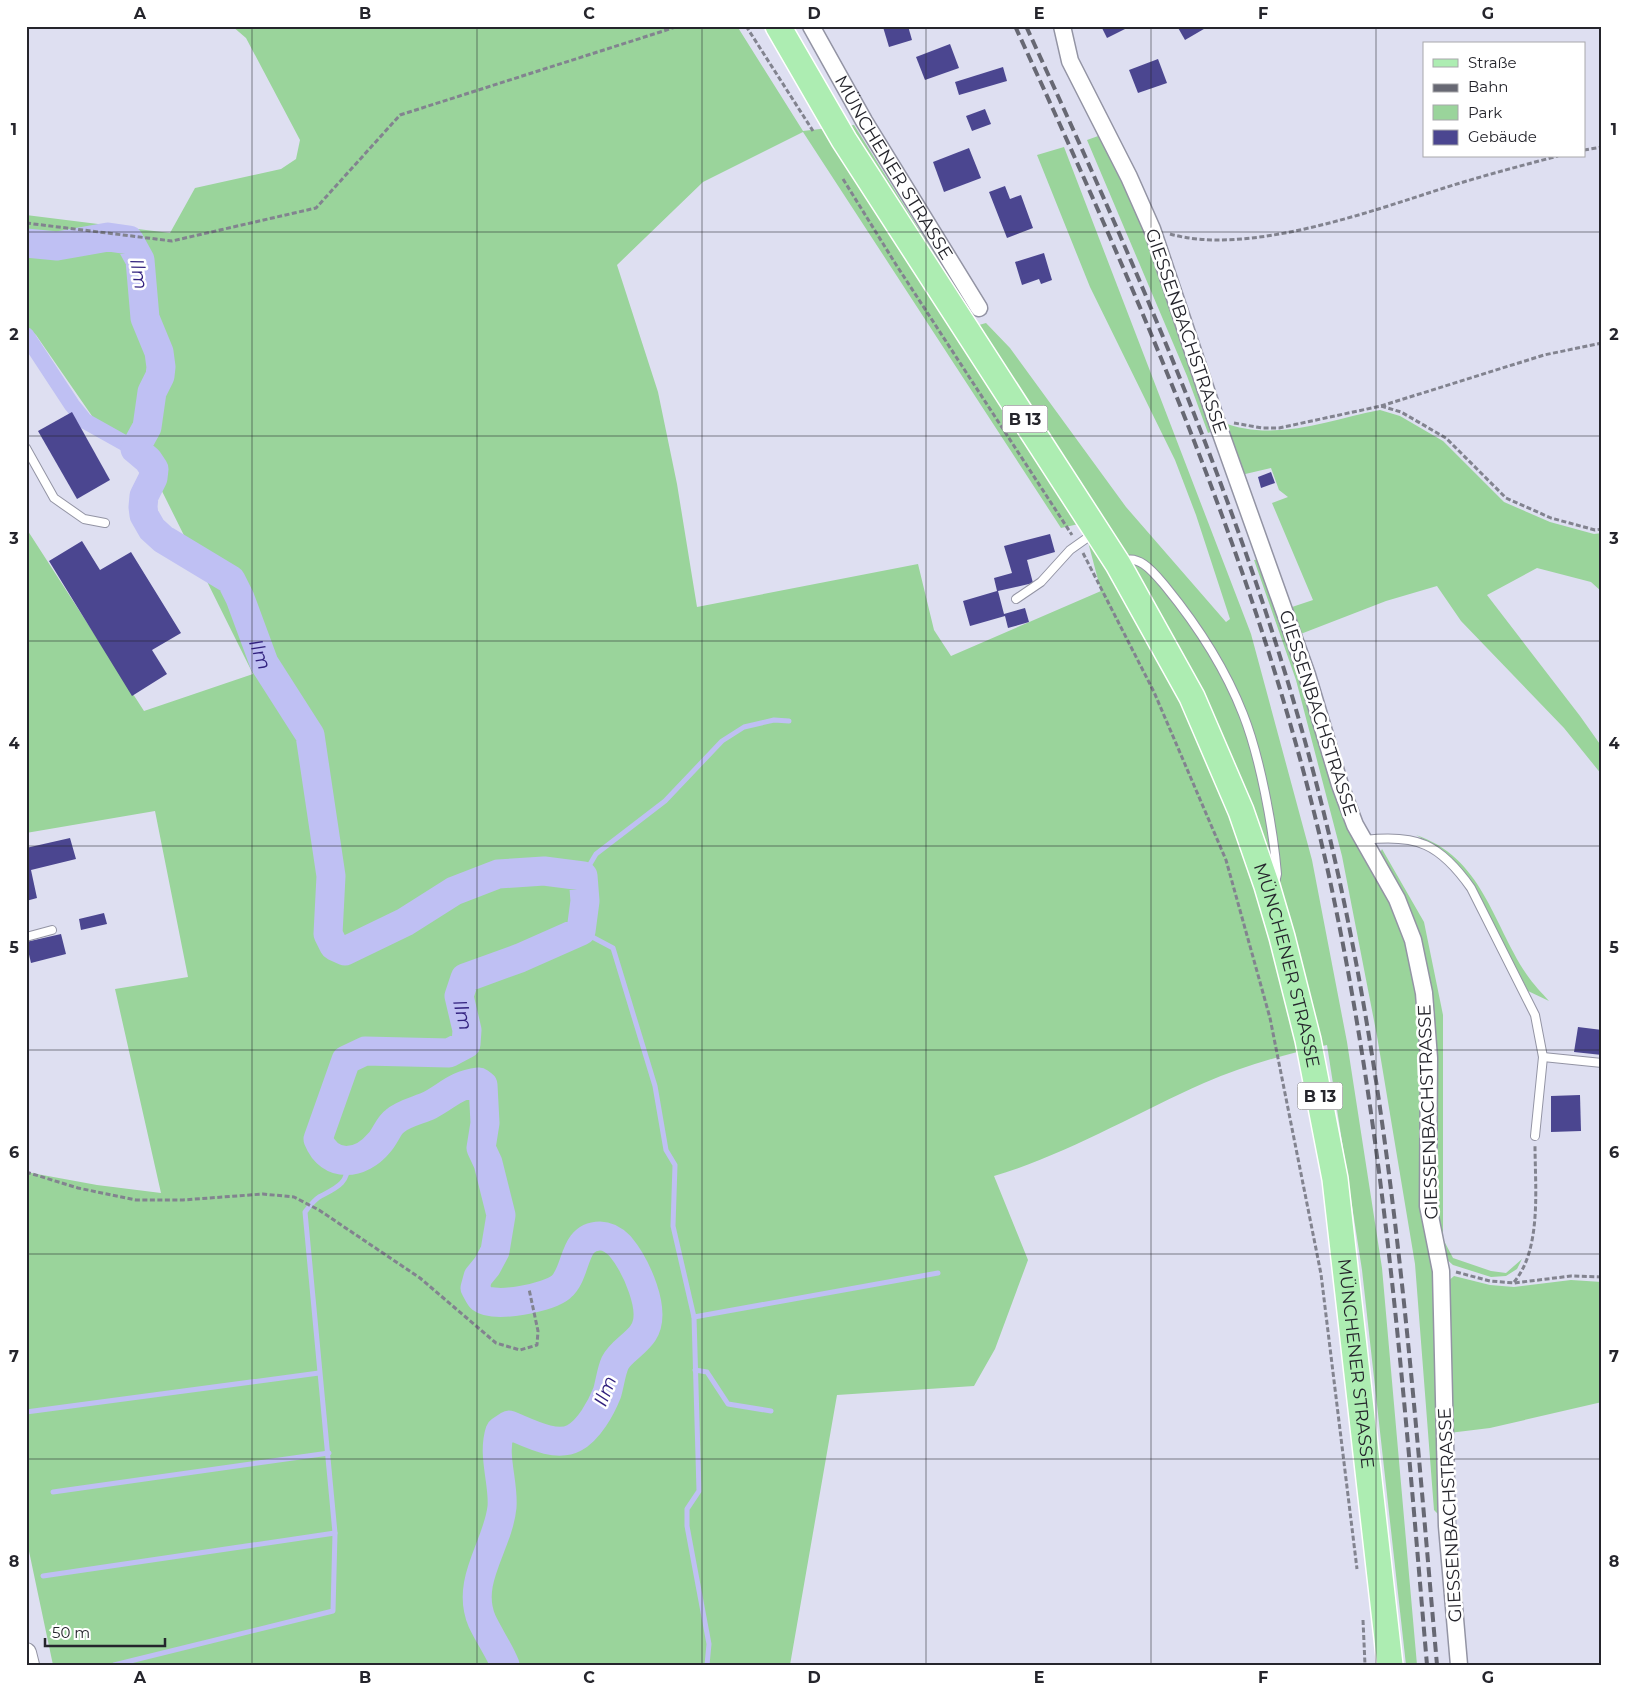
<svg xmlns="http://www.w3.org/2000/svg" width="1628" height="1691" viewBox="0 0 1628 1691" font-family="Montserrat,sans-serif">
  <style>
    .green { fill: #9ad49b; fill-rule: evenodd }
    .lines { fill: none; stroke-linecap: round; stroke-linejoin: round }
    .stream { stroke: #bfc0f3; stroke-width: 5 }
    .canal { stroke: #bfc0f3; stroke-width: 16 }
    .river { stroke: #bfc0f3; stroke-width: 29 }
    .building { fill: #4b4690 }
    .service-casing { stroke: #9394a4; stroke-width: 10 }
    .minor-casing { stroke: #9394a4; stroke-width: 19 }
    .tertiary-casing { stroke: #9394a4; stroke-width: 22 }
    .primary-casing { stroke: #fff; stroke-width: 28 }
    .path { stroke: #82838f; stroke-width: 3; stroke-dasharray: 5 2.5; stroke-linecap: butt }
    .service { stroke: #fff; stroke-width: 8 }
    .minor { stroke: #fff; stroke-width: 16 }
    .tertiary { stroke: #fff; stroke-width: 20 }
    .primary { stroke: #adedb2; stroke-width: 25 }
    .rail { stroke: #676873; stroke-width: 4; stroke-dasharray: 10 5; stroke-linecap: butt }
    .grid { fill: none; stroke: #25252c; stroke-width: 1; stroke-opacity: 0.55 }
    .labels { text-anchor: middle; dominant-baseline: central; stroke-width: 5; stroke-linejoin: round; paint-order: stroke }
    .shield { fill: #fff; stroke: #66666b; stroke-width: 1 }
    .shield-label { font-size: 16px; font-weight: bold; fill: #25252c }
    .street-label { font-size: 18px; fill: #25252c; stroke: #fff }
    .water-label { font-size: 19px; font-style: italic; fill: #31207e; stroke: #fff }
    .neatline { fill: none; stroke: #25252c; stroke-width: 2 }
    .grid-label { font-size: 16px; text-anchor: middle; font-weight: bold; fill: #25252c }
  </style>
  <rect width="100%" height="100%" fill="#dedff1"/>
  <g class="green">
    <path d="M232 26H737L803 131 854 125 979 325 986 323 1010 348 1126 507 1226 622 1230 619 1196 515 1175 460 1090 287 1037 155 1064 147 1251 634 1312 860 1347 1042 1382 1268 1417 1665H1406L1362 1270 1327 1045C1285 1054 1244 1066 1204 1083 1134 1114 1068 1154 994 1176L1028 1260 995 1349 974 1386 837 1395 790 1665H53L26 1537V1172L97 1185 161 1193 115 989 188 977 155 811 26 833V528L144 711 253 674 144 455 101 429 36 335 26 326V215L170 233 195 188 281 169 296 159 300 140 246 38ZM803 132 1061 528 1083 523 1101 591 951 656 934 630 918 564 697 607 677 484 658 392 617 265 703 182Z"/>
    <polygon points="1101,135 1151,239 1213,431 1208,433 1187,376 1087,140"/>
    <path d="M1380 410 1400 416 1443 441 1504 502 1550 522 1594 534 1602 533V592L1591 582 1537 568 1487 595 1580 716 1602 747V775L1564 728 1461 621 1437 586 1386 601 1298 635 1289 608 1313 600 1272 503 1288 497 1279 490 1271 468 1241 475 1222 422C1274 443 1328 420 1380 410Z"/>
    <polygon points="1261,559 1407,941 1418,994 1422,1059 1422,1206 1432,1269 1441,1517 1434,1510 1415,1264 1377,1036 1342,856 1296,680 1254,560"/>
    <path d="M1416 835C1483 858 1492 923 1527 975 1533 984 1542 993 1549 1001L1528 991 1474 886 1461 868 1441 849Z"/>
    <polygon points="1382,849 1424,922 1443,1015 1443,1239 1453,1258 1491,1271 1506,1273 1522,1259 1517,1269 1506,1276 1491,1277 1453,1265 1443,1256 1432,1206 1430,993 1379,855"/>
    <polygon points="1454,1276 1490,1285 1514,1287 1571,1280 1602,1282 1602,1402 1490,1428 1449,1433 1446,1283"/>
  </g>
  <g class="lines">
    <g class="stream">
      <polyline points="583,876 596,854 665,801 722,741 744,727 774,720 789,721"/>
      <polyline points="581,931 613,948 655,1086 666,1150 675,1165 673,1226 694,1317 699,1491 687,1509 687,1526 709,1644 707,1665"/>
      <polyline points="694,1317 938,1273"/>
      <polyline points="695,1370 707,1372 728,1404 771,1411"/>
      <polyline points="26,1412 319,1373"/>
      <polyline points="53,1492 329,1453"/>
      <polyline points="43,1576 335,1533"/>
      <path d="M114 1665 333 1611 335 1533 305 1212C309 1207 313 1201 319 1197 336 1188 349 1184 348 1161"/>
    </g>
    <polyline class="canal" points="26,335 72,405 85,421 135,449"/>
    <path class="river" id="s1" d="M26 243 57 246 108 237 129 240 140 260 145 318 159 352 161 367 160 376 152 392 147 427 135 449 148 460 154 469 153 478 144 496 143 507 144 515 152 529 163 539 231 580 240 598 264 663 310 735 331 876 328 934 334 946 345 951 405 922 454 891 498 874 544 871 583 876 585 901 581 931 520 958 465 978 459 996 467 1030 466 1044 449 1053 365 1051 346 1060 318 1139C330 1169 361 1165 379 1143 385 1137 388 1126 395 1121 404 1113 420 1110 430 1105 449 1095 455 1085 479 1082L483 1085 485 1123 481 1148 488 1163 501 1215 495 1251 487 1266 478 1277 475 1288C477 1291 479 1296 481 1298 495 1309 549 1297 561 1287 578 1272 572 1236 600 1236 608 1236 614 1240 620 1246 635 1264 658 1311 643 1333 636 1344 620 1352 615 1363 611 1372 610 1383 607 1393 601 1408 589 1430 574 1438 555 1448 527 1432 509 1425L500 1431C492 1455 504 1483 502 1507 498 1546 465 1581 482 1621 489 1636 499 1650 505 1665"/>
  </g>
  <g class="building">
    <polygon points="885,26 908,26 912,40 889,47 883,27"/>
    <polygon points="1101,26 1131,26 1107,38"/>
    <polygon points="1177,26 1209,26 1185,40"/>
    <polygon points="950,44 959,68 925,80 916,57"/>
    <polygon points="1158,59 1167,83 1138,93 1129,70"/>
    <polygon points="1003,67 1007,81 959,95 955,82"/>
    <polygon points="985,109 991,124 972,131 966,116"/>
    <polygon points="969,148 981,178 944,192 933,162"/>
    <polygon points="1005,186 1010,199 1021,195 1033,228 1007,238 989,192"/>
    <polygon points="1044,253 1052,280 1041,284 1039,279 1022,285 1015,262"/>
    <polygon points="72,412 110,480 77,499 38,431"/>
    <polygon points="1271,472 1275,483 1261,488 1258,477"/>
    <polygon points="1050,534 1055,552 1027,560 1033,583 998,591 1004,614 1025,608 1029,622 1008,628 1005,616 970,626 963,601 997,591 994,578 1012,573 1004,546"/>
    <polygon points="82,541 100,570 131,552 181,633 152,650 167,674 132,696 49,561"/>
    <polygon points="70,838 76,859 31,870 37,898 26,901 26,848"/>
    <polygon points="104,913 107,924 81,930 79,919"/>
    <polygon points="61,934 66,954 31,963 26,942"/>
    <polygon points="1578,1027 1602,1030 1602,1055 1574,1052"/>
    <polygon points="1580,1095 1581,1131 1551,1132 1551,1096"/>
  </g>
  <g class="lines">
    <defs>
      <g id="service">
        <polyline points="26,448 54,498 84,519 105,523"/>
        <path d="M1120 563C1138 551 1155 574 1166 587 1197 625 1225 668 1243 714 1260 757 1273 827 1277 874L1275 883 1271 884"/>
        <polyline points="1016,599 1041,582 1070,550 1094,533"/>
        <path d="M1365 840C1417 834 1440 844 1471 888L1535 1015 1543 1057 1535 1136"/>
        <polyline points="26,937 52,930"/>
        <polyline points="1543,1057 1602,1063"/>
      </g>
      <g id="minor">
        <path id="s2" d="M811 26 864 121 979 308"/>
        <polyline points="1062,26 1070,61 1129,177 1152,229 1215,417 1307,675 1340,785 1355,825 1397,899 1413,940 1424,993 1429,1058 1428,1206 1441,1271 1447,1526 1459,1665"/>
      </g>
      <polyline id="tertiary" points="26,1653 29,1665"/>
      <g id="primary">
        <path id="s3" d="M778 26 844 140 1118 564 1192 697 1241 811 1267 886 1282 937 1308 1040 1335 1179 1390 1665"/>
      </g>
    </defs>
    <use href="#service" class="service-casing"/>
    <use href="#minor" class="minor-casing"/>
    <use href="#tertiary" class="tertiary-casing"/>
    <use href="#primary" class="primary-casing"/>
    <g class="path">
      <polyline points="746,26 813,131"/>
      <polyline points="1584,150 1602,147"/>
      <polyline points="843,179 895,263 1072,535"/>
      <polyline points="26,223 172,241 316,208 400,115 679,26"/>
      <path d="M1170 234C1247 256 1369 212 1444 188 1482 176 1520 166 1558 156"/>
      <polyline points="1381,406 1544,355 1602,343"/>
      <polyline points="1234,423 1262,428 1279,428 1381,406 1401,412 1446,438 1506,498 1551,518 1595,530 1602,529"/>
      <polyline points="1083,553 1154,692 1226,860 1270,1018 1321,1274 1357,1569"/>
      <polyline points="26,1172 78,1188 136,1200 183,1200 263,1194 294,1197 319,1210 420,1278 496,1343 520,1350 537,1345 538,1331 529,1289"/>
      <polyline points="1456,1272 1490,1281 1514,1283 1571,1276 1602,1277"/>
      <path d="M1514 1282C1542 1249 1535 1187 1535 1145"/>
      <polyline points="1363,1620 1365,1665"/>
    </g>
    <use href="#service" class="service"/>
    <use href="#minor" class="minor"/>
    <use href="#tertiary" class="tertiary"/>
    <use href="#primary" class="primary"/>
    <g class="rail">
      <path d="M1015 26C1140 298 1261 574 1327 867 1385 1130 1404 1398 1427 1665"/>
      <path d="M1026 26C1145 285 1260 548 1327 826 1393 1101 1412 1383 1437 1665"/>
    </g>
  </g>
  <path class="grid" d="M252 26V1665M477 26V1665M702 26V1665M926 26V1665M1151 26V1665M1376 26V1665M26 232H1602M26 436H1602M26 641H1602M26 846H1602M26 1050H1602M26 1254H1602M26 1459H1602"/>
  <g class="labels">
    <g class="shield">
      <rect x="1002.5" y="405.5" width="45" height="27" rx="4"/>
      <rect x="1297.5" y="1082.5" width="45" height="27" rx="4"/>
    </g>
    <g class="shield-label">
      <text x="1025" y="419">B 13</text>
      <text x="1320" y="1096">B 13</text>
    </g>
    <g class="street-label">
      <text stroke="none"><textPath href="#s2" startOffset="164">MÜNCHENER STRASSE</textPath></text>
      <text transform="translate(1186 331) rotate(71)">GIESSENBACHSTRASSE</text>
      <text transform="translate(1318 713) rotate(72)">GIESSENBACHSTRASSE</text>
      <text stroke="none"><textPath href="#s3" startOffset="1074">MÜNCHENER STRASSE</textPath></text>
      <text transform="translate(1428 1112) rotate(-92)">GIESSENBACHSTRASSE</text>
      <text stroke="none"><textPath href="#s3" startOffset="1479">MÜNCHENER STRASSE</textPath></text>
      <text transform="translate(1450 1515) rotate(-93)">GIESSENBACHSTRASSE</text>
    </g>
    <g class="water-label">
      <text transform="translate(139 274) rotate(80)">Ilm</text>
      <text stroke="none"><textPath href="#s1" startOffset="591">Ilm</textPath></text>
      <text stroke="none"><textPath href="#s1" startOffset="1388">Ilm</textPath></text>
      <text transform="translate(605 1391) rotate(-69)">Ilm</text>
    </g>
  </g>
  <rect width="1628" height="1691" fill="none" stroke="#ffffff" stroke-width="55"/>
  <rect x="1423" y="42" width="162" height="115" fill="#ffffff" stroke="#a8a8ab"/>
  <rect x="1433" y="59" width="25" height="8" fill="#adedb2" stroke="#a8a8ab"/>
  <text x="1468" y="68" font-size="15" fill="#25252c">Straße</text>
  <rect x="1433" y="84" width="25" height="8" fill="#676873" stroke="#a8a8ab"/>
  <text x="1468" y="92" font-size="15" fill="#25252c">Bahn</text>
  <rect x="1433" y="105" width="25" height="15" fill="#9ad49b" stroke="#a8a8ab"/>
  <text x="1468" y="118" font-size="15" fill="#25252c">Park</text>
  <rect x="1433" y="130" width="25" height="15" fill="#4b4690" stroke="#a8a8ab"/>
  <text x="1468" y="142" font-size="15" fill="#25252c">Gebäude</text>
  <path d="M45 1638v8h120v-8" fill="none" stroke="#25252c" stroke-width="2.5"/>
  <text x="52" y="1638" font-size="15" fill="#25252c" stroke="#ffffff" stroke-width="4" paint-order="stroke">50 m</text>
  <rect x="28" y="28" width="1572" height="1636" class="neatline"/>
  <g class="grid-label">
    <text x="140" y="19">A</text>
    <text x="365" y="19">B</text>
    <text x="589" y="19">C</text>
    <text x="814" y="19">D</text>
    <text x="1039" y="19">E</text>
    <text x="1263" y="19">F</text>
    <text x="1488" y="19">G</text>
    <text x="14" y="135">1</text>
    <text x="1614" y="135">1</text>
    <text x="14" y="340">2</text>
    <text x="1614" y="340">2</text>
    <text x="14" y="544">3</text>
    <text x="1614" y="544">3</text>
    <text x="14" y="749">4</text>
    <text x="1614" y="749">4</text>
    <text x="14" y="953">5</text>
    <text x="1614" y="953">5</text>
    <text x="14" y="1158">6</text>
    <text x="1614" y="1158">6</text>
    <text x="14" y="1362">7</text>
    <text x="1614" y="1362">7</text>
    <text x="14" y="1567">8</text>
    <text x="1614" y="1567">8</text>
    <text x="140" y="1683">A</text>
    <text x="365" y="1683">B</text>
    <text x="589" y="1683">C</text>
    <text x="814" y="1683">D</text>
    <text x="1039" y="1683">E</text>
    <text x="1263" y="1683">F</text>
    <text x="1488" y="1683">G</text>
  </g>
</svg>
